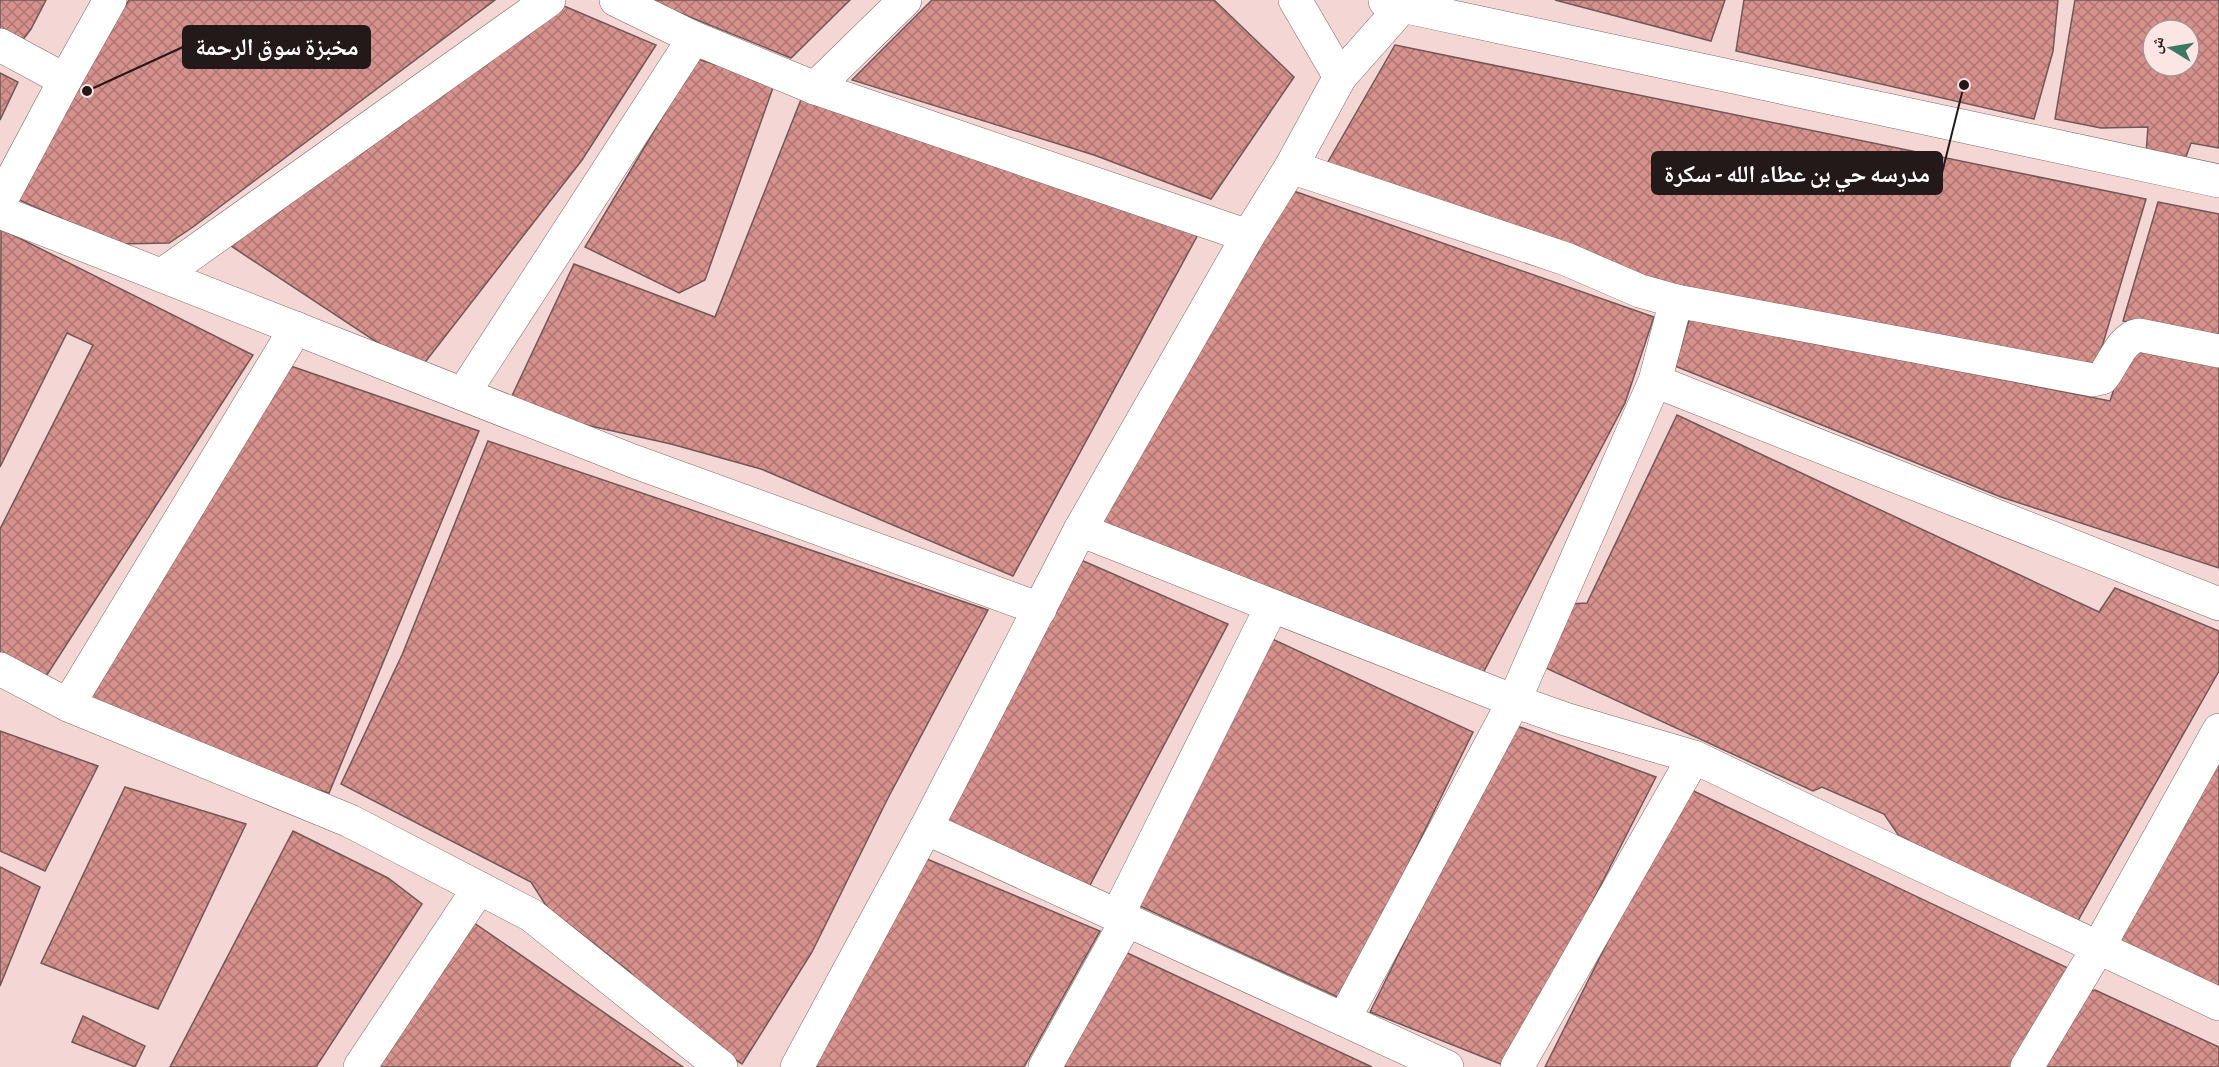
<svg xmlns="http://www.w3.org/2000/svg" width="2219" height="1067" viewBox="0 0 2219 1067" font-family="'Alegreya Sans','Noto Naskh Arabic',sans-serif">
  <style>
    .building { fill: url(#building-cross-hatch); stroke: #715856; stroke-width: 1.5; fill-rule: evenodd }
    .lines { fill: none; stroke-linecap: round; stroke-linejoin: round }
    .minor-casing { stroke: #836967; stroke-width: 34 }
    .minor { stroke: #fff; stroke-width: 33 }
    .leader { fill: none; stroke: #231918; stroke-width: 2 }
    .callout-dot { fill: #231918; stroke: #fde5e3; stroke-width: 2 }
    .callout { fill: #231918; stroke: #231918; stroke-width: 2 }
    .callout-label { font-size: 24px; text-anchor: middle; font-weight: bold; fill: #fff }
  </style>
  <defs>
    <pattern id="building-cross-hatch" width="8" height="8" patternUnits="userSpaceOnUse" patternTransform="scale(1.5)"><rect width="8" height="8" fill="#d6918d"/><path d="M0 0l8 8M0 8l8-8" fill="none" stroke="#ad7672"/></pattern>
  </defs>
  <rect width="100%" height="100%" fill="#f4d6d4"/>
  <g class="building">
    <polygon points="0,0 46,0 31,29 19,45 0,36"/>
    <polygon points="129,0 495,0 193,227 169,243 118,244 17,199 90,62"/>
    <polygon points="648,0 850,0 791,58"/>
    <polygon points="932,0 1214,0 1294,77 1211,199 1094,155 852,80"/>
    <polygon points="1555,0 1725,0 1711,41"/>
    <polygon points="1744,0 2058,0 2053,51 2034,119 1736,51"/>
    <path d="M2075 0H2219V148L2191 143 2184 162 2146 153 2148 127 2101 128 2055 119ZM2153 30H2189V66H2153Z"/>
    <polygon points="564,6 656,45 582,160 419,370 231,246 339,163"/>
    <polygon points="1395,45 2146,199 2096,367 1651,285 1325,167"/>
    <polygon points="697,59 775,82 705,280 679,293 585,247"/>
    <polygon points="0,73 18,82 0,120"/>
    <polygon points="804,92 1201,229 1013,576 761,469 671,444 546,416 511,398 574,264 715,317"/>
    <polygon points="1288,189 1654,317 1625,403 1483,673 1099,522"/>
    <polygon points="2158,202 2219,214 2219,340 2123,321"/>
    <polygon points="1,229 253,355 43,681 0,655 0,529 93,345 67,333 0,467"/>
    <polygon points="1690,317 2110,401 2128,346 2219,363 2219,568 2001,497 1675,366"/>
    <polygon points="285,364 479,431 329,793 246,770 85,695"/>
    <polygon points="1677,415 2099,612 2115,588 2219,631 2219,671 2076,924 1899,836 1884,814 1822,787 1813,791 1537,664 1568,604 1587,603"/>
    <polygon points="488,441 988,610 888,798 812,952 742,1064 659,1011 630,972 547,907 531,882 341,784 402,655"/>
    <polygon points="1081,560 1228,624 1089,887 940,819"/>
    <polygon points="1270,638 1473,732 1342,999 1131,902"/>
    <polygon points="1512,724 1656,777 1508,1067 1370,1012"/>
    <polygon points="0,731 98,766 45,871 0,851"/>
    <polygon points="2219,749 2219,989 2118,944"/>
    <polygon points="125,787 246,824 158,1009 41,963"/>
    <polygon points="1685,787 2072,970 2013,1067 1545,1067"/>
    <polygon points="293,831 388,878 422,904 316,1067 170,1067"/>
    <polygon points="922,857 1100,931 1024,1067 813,1067"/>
    <polygon points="0,867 40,887 0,986"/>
    <polygon points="467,918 683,1067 370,1067"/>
    <polygon points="1123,951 1372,1067 1055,1067"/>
    <polygon points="2095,990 2219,1047 2219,1067 2044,1067 2087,992"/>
    <polygon points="83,1016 145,1046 135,1067 72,1042"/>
  </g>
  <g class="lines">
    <defs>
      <g id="minor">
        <polyline points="616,0 694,38 815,88 1248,236"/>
        <polyline points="1295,0 1340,77"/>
        <polyline points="1385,1 1402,6 2219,181"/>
        <polyline points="0,45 65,80"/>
        <polyline points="815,88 905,0"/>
        <path d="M1291 167 1566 259 1640 291 1676 301 2093 380 2102 378C2114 364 2120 339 2139 335L2219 351"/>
        <polyline points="0,202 65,80 110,0"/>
        <polyline points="0,212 633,461 1040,609"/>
        <polyline points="162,275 549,0"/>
        <polyline points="1655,381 2219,604"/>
        <polyline points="463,394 694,38"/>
        <polyline points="1080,530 1514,701 1655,381 1676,301"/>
        <polyline points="0,669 68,705 350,821 531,915 721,1067"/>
        <polyline points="68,705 296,328"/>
        <polyline points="926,828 1447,1067"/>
        <polyline points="1117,916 1272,606"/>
        <polyline points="1344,1019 1514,701 1565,719 1694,757 1836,825 2219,1004"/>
        <polyline points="360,1067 479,888"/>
        <polyline points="797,1067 926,828 1080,530 1248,236 1291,167 1340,77 1408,0"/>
        <polyline points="1045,1067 1127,920"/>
        <polyline points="1517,1067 1694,757"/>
        <polyline points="2027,1067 2098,948 2219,730"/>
      </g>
    </defs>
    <use href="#minor" class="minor-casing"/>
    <use href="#minor" class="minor"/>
  </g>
  <path class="leader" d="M87 91L183 47M1964 85L1942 173"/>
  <g class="callout-dot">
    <circle cx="87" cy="91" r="6"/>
    <circle cx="1964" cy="85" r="6"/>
  </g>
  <g class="callout">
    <rect x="183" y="26" width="187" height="42" rx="6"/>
    <rect x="1652" y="152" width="290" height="42" rx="6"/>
  </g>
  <g class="callout-label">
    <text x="277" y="55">مخبزة سوق الرحمة</text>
    <text x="1797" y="182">مدرسه حي بن عطاء الله - سكرة</text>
  </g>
  <g transform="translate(2171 48) rotate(281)"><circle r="28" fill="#fde5e3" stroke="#a69392" stroke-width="1.5"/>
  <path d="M0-4.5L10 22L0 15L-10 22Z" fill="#3b7965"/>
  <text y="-9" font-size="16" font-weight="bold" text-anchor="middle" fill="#231918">ش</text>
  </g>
</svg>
